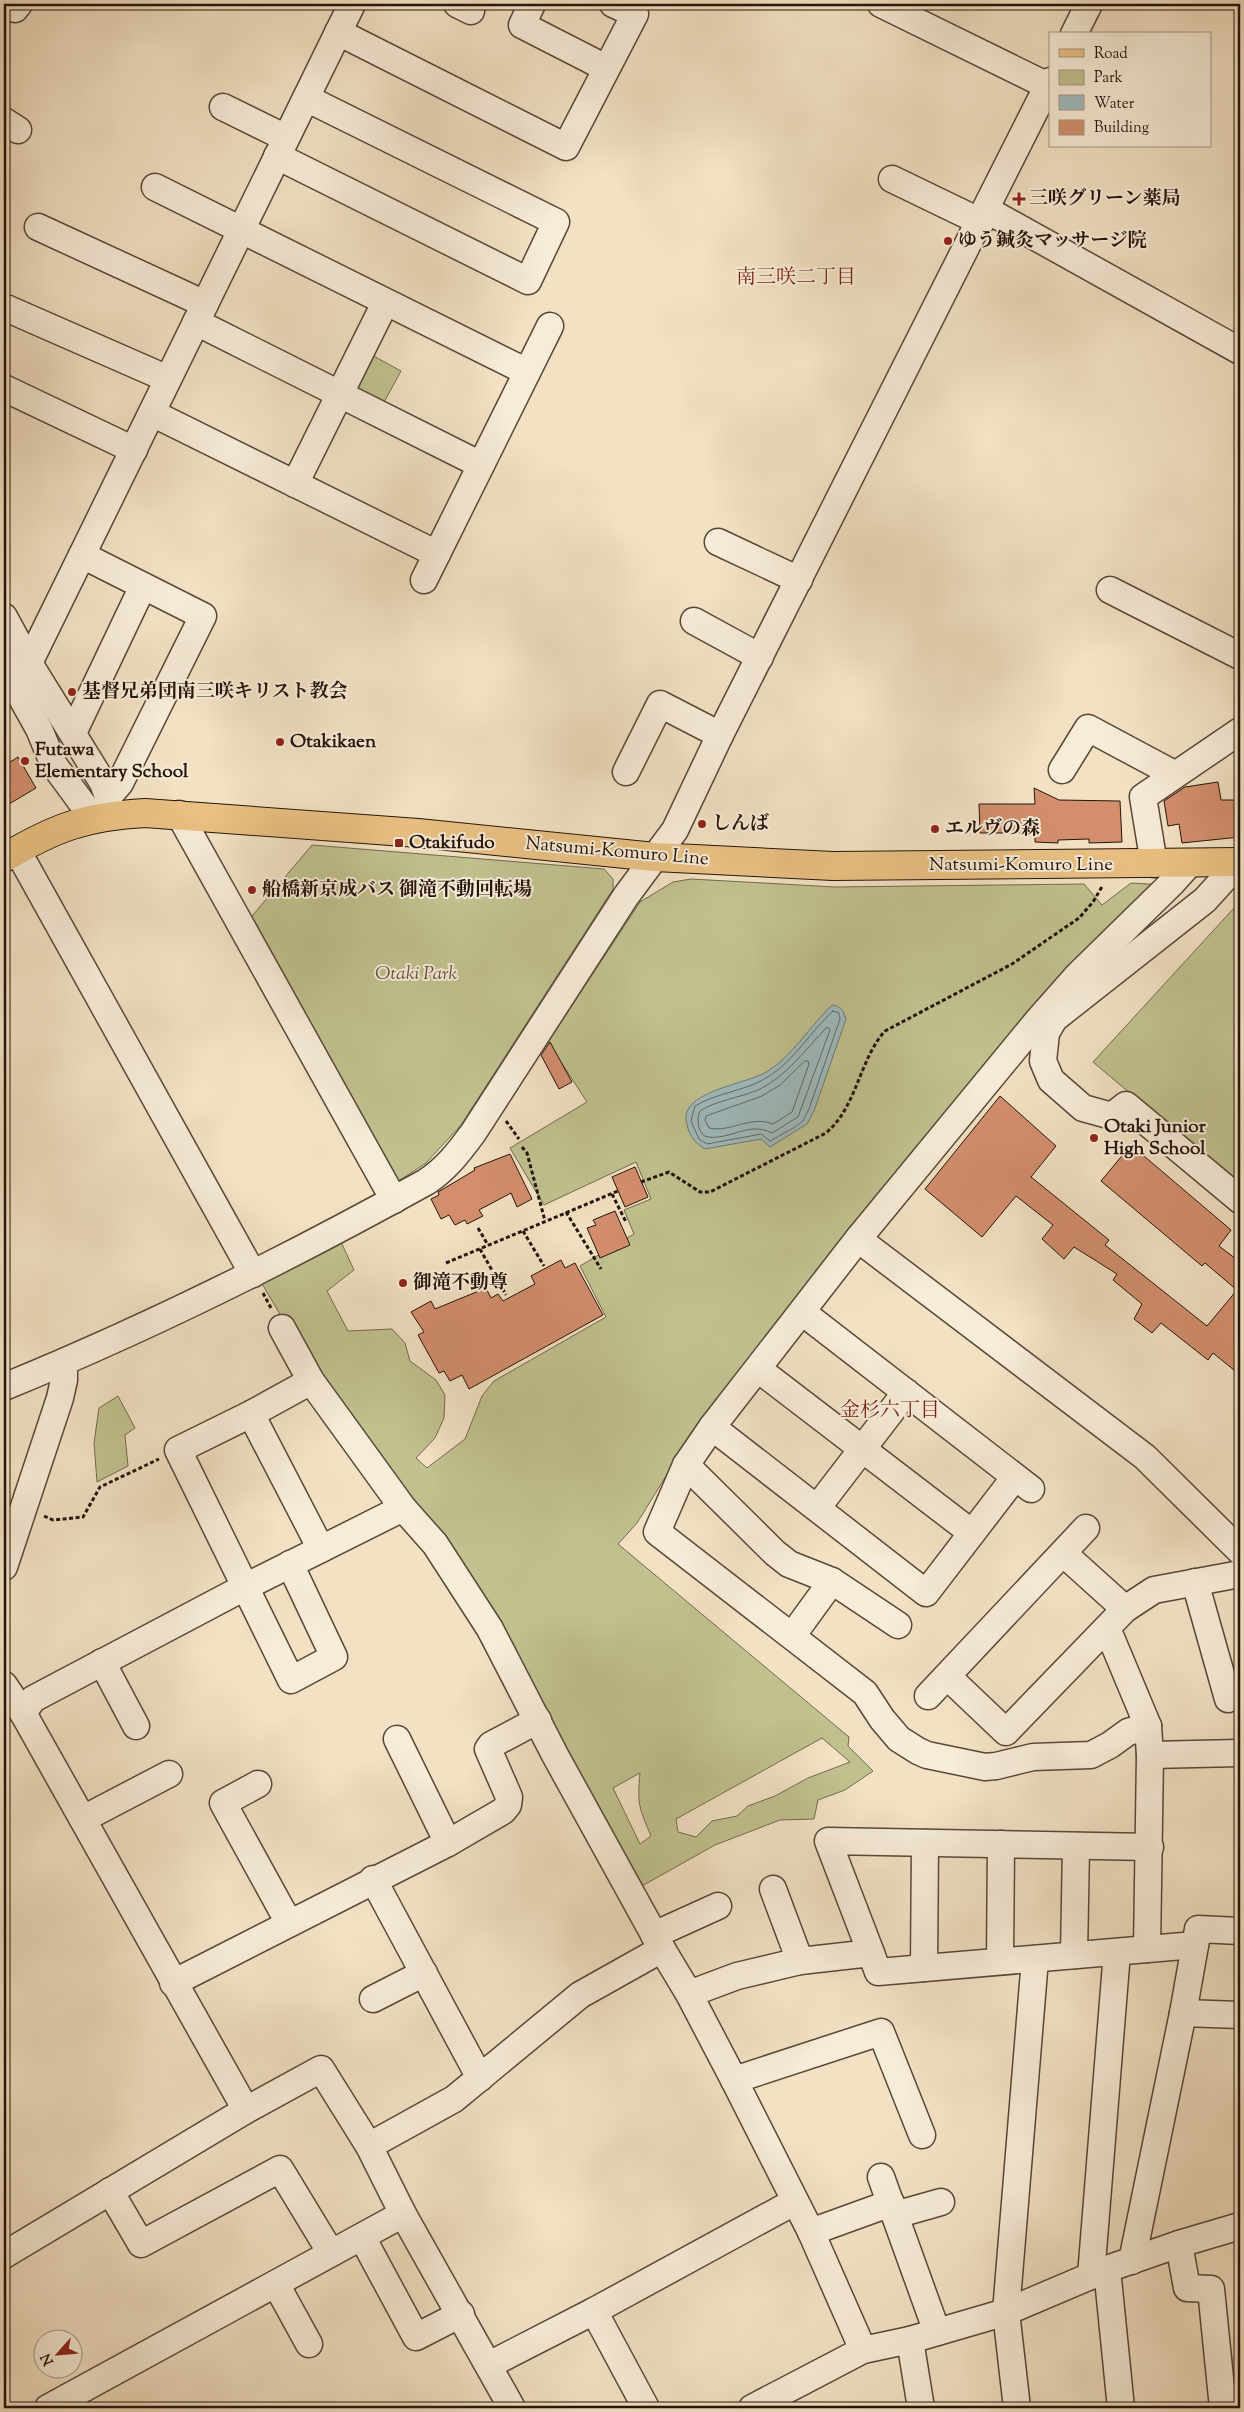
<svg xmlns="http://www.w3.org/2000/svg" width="1244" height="2412" viewBox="0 0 1244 2412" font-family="'Sorts Mill Goudy','Noto Serif JP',serif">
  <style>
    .green { fill: #c0c18f; stroke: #726a4c; fill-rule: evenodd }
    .water { fill: #9fbbbe; stroke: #6e7876 }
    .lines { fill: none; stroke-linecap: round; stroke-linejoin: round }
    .shore { stroke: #626864; stroke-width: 1 }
    .building { fill: #d38e6d; stroke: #24140a }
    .minor-casing { stroke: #584738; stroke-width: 29 }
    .major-casing { stroke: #24140a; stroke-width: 30 }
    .path { stroke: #24140a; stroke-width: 3; stroke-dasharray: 4 2.5; stroke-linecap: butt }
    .minor { stroke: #f7ecd8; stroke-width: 26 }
    .major { stroke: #e9c082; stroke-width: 28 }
    .poi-dot { fill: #8f2418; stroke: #f7ecd8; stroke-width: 2 }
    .labels { text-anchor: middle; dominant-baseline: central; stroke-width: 4; stroke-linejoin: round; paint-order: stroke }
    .poi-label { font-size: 19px; font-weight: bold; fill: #24140a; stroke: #f7ecd8; text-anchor: start }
    .street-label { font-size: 19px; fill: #24140a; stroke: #f7ecd8 }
    .park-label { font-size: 19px; font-style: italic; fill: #5b5139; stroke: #f7ecd8 }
    .neighbourhood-label { font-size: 20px; fill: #7a1f14; stroke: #f7ecd8 }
  </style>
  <rect width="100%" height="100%" fill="#f2e1c3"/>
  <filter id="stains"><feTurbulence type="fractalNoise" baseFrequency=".004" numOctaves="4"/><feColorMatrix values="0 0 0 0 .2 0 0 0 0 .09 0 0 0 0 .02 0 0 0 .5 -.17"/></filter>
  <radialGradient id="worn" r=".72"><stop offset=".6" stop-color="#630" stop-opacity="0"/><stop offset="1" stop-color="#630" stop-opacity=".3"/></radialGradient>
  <g class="green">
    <polygon points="368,353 401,371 383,404 353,390"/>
    <polygon points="312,845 604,869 613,879 613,889 461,1125 426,1163 397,1182 247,922"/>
    <path d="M691 879 835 887 1084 884 1102 905 1131 883 1164 885 695 1429 637 1523 618 1544 849 1737 848 1746 873 1771 845 1790 818 1800 814 1819 780 1820 715 1845 633 1891 560 1753 322 1386 261 1282 341 1242 354 1270 327 1291 348 1331 392 1329 405 1343 410 1361 436 1380 445 1395 444 1418 435 1438 416 1458 427 1468 465 1439 482 1396 494 1381 606 1317 580 1266 634 1234 624 1210 651 1199 636 1162 544 1205 510 1148 587 1102 548 1042 640 902 673 882ZM822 1738 850 1762 808 1778 775 1796 748 1806 737 1816 712 1821 696 1837 678 1832 676 1819ZM640 1773C637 1805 639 1807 651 1836L640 1844 613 1788Z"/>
    <polygon points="1234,908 1240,908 1240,1186 1093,1062"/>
    <polygon points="118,1396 135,1428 125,1435 128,1466 97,1482 94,1443 99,1408"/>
  </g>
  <path class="water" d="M832 1005C841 1006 843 1010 846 1019L814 1111 807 1124 770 1147 761 1139 705 1149C695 1143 690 1137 687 1125 676 1091 747 1085 768 1071 793 1055 810 1026 832 1005Z"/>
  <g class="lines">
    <g class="shore">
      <path d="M833 1011 839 1013 840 1019 809 1109 803 1121 795 1127 770 1141 761 1134 707 1144 699 1139 691 1121 695 1106C718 1092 748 1091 771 1075 795 1059 811 1031 833 1011Z"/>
      <path d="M826 1028 828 1027 830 1030 798 1117 772 1133C748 1121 731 1140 708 1137 698 1136 696 1118 700 1111 717 1100 739 1098 758 1090 786 1077 805 1050 826 1028Z"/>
      <path d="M805 1061H808L809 1064 792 1112 773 1124C750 1115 730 1133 709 1128L705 1120 706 1116 762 1096 780 1085Z"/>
    </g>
  </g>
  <g class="building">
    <polygon points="18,757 36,788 4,807 4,766"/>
    <polygon points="1218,782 1221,800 1235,800 1235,803 1240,803 1240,837 1182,843 1179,824 1168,826 1164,801 1185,787"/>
    <polygon points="1034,788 1059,800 1120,801 1122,842 1089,843 1089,839 1058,840 1058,843 1035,842 1035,835 1032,835 1032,833 980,833 979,804 1035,804"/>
    <polygon points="550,1042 572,1082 559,1089 541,1055"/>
    <polygon points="1000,1096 1056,1146 1031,1177 1109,1240 1105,1245 1207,1326 1237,1290 1205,1263 1202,1266 1101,1181 1131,1145 1231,1230 1219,1246 1240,1262 1240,1375 1213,1353 1208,1360 1161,1323 1152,1333 1134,1319 1142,1304 1113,1280 1117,1274 1074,1247 1064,1259 1042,1239 1053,1225 1016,1196 982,1237 925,1189"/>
    <polygon points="510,1154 532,1199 517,1207 511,1193 479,1210 483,1216 467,1224 465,1220 455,1225 449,1215 441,1219 431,1199 439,1195 438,1192 475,1170 474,1168"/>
    <polygon points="635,1167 648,1197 625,1207 612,1177"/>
    <polygon points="615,1211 630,1245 600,1258 587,1228 596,1225 593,1220"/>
    <polygon points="561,1260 565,1268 575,1263 603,1315 469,1389 462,1375 450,1381 444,1371 439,1373 418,1335 424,1332 411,1312 431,1301 435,1309 486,1288 491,1298 498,1294 503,1301 535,1284 531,1276"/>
  </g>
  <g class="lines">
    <defs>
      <g id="minor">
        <polyline points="457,4 471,11"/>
        <polyline points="532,4 522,25 606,68"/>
        <polyline points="881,4 1048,86"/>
        <polyline points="15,9 19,4"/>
        <polyline points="338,32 566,147 635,14 613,4"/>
        <polyline points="1074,34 1089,4"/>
        <polyline points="223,107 286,138"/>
        <polyline points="4,121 18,130"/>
        <polyline points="277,156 528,281 556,222 306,98"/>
        <polyline points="892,179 981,222"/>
        <polyline points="155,187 527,372"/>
        <polyline points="987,210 1240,351"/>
        <polyline points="38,227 205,304"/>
        <polyline points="6,308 168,379"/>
        <polyline points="196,322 481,465"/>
        <polyline points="4,388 134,450"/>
        <polyline points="152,413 437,554"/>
        <polyline points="295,484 385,303"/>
        <polyline points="718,542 799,580"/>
        <polyline points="82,555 203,616 120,783 108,797"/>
        <polyline points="424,580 550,326"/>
        <polyline points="1110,590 1240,656"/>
        <polyline points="4,617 29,663 103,783 108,797 106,813"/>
        <polyline points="694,621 760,657"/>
        <polyline points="29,663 352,4"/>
        <polyline points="4,666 39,729 54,765 93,818"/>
        <polyline points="73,733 143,586"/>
        <polyline points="1062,770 1088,728 1174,774"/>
        <polyline points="626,772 660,704 720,735"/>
        <polyline points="179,814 394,1200"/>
        <polyline points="17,850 253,1274"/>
        <polyline points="1225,863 1224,879 1205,900 1054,1019 1046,1033 1043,1061 1051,1080 1083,1108 1112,1116 1126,1105 1240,1200"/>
        <polyline points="1154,864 1143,797 1240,731"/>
        <polyline points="858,1239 1145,1457 1240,1551"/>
        <polyline points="802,1312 1031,1489"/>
        <polyline points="282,1328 311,1381 403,1508 435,1544 490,1629 555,1755 662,1949 689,1994 734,2080 811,2232 863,2350"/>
        <polyline points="758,1369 972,1533"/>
        <path d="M4 1387C148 1328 289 1258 426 1182 446 1169 459 1152 473 1133L626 896 675 830 720 735 1050 81"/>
        <polyline points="251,1414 321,1549"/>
        <polyline points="712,1427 926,1593 1015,1477"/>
        <polyline points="686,1465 775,1553 789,1564 832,1581 898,1625"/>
        <polyline points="817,1508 906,1392"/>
        <polyline points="1063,1553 1125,1609"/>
        <polyline points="290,1564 334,1657 291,1680 178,1450 251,1414 311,1381"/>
        <polyline points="4,1567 60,1398 64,1380 64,1362"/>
        <polyline points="1195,1582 1228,1699"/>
        <polyline points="1107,1628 1148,1726 1150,1755 1147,1949"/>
        <polyline points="792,1636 832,1581"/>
        <polyline points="102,1662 136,1726"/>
        <polyline points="947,1676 1006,1732 1125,1609 1154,1590 1240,1574"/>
        <polyline points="4,1685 23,1713 246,2110"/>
        <polyline points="928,1696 1086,1528"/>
        <polyline points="23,1713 33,1699 245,1587 403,1508"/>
        <polyline points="1148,1726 1128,1732 1110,1745 1091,1755 1033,1757 996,1766 985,1767 927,1755 918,1751 899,1739 882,1719 865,1693 657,1532 686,1465 712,1427 858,1239 1039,1019 1077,976 1171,884 1189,864"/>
        <polyline points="397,1739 448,1843"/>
        <polyline points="1150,1755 1240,1753"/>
        <polyline points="258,1784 223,1803 289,1923"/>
        <polyline points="83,1819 169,1774"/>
        <polyline points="373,1879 480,2078"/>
        <polyline points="773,1889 800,1961"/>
        <polyline points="654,1935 718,1906"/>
        <polyline points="871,1953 828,1841 1150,1847"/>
        <polyline points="1074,1955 1076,1846"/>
        <polyline points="1000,1961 1001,1844"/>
        <polyline points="924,1968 925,1843"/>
        <polyline points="173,1983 448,1843 503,1811 508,1805 509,1797 488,1749 491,1745 538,1720"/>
        <polyline points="689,1994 737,1976 800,1961 871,1953 878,1972 1195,1945"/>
        <polyline points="373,1999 424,1973"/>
        <polyline points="1183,2013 1240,2015"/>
        <polyline points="734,2080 881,2032 922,2135"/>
        <polyline points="369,2146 454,2099 580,1995 662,1949"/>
        <polyline points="881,2177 937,2332"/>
        <polyline points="110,2191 141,2244 280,2169 331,2253"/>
        <polyline points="895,2215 941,2202"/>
        <polyline points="811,2232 891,2203"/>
        <polyline points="362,2237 416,2337 461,2314"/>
        <polyline points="1179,2244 1187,2288 1211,2289 1223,2408"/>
        <polyline points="4,2255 246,2110 321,2069 369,2146 403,2214 512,2408"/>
        <polyline points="1132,2261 1183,2013 1198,1929 1240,1931"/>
        <polyline points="1107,2269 1121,2408"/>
        <polyline points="1091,2276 1117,1952"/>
        <polyline points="276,2284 309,2344"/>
        <polyline points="594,2311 646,2408"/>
        <polyline points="910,2340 921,2408"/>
        <polyline points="489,2365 594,2311 794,2202"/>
        <polyline points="48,2408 403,2214"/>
        <polyline points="752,2408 863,2350 910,2340 1006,2312 1107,2269 1179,2244 1240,2226"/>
        <polyline points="1017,2408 1006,2312 1035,1959"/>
      </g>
      <path id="major" d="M4 858C54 828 86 816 145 813L418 833 655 857 833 866 1240 862"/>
    </defs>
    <use href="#minor" class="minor-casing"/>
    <use href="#major" class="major-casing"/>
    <g class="path">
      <polyline points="506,1121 519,1139"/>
      <polyline points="522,1147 527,1153 545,1221"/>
      <path d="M641 1182 669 1172 700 1192H710L826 1133C857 1107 859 1060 885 1031L1012 964 1079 918 1093 902 1103 885"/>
      <polyline points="612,1194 626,1222"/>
      <polyline points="566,1212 601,1269"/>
      <polyline points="478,1228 488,1245"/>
      <polyline points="523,1231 544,1266"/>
      <polyline points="480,1249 506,1295"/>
      <polyline points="446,1263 618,1191"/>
      <polyline points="263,1293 272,1310"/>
      <polyline points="44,1516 53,1520 83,1517 100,1487 159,1459"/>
    </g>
    <use href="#minor" class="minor"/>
    <use href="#major" class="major"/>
  </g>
  <g class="poi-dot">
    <path d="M1016.5 191.5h5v5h5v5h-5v5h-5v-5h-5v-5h5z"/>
    <circle cx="948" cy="241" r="5"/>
    <circle cx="72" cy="692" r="5"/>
    <circle cx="280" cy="742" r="5"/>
    <circle cx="25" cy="761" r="5"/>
    <circle cx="702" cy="824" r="5"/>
    <circle cx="935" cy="829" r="5"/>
    <rect x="394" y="838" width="10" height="10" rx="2.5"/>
    <circle cx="252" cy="890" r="5"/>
    <circle cx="1094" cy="1138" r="5"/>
    <circle cx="403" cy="1283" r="5"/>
  </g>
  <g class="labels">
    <g class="poi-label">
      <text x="1029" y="199">三咲グリーン薬局</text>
      <text x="958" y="241">ゆう鍼灸マッサージ院</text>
      <text x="82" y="692">基督兄弟団南三咲キリスト教会</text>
      <text x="290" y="742">Otakikaen</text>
      <text x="35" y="750">Futawa<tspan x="35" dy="22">Elementary School</tspan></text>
      <text x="712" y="824">しんば</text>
      <text x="945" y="829">エルヴの森</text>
      <text x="409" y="843">Otakifudo</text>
      <text x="262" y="890">船橋新京成バス 御滝不動回転場</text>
      <text x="1104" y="1127">Otaki Junior<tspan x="1104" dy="22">High School</tspan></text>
      <text x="413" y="1283">御滝不動尊</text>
    </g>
    <g class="street-label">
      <text transform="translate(617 852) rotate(5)">Natsumi-Komuro Line</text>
      <text x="1021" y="865">Natsumi-Komuro Line</text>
    </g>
    <g class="park-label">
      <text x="416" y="974">Otaki Park</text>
    </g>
    <g class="neighbourhood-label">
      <text x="796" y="278">南三咲二丁目</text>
      <text x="890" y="1411">金杉六丁目</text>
    </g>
  </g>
  <rect width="1244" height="2412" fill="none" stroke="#f2e1c3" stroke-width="20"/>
  <rect x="5" y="5" width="1234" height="2402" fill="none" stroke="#24140a" stroke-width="2.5"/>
  <rect x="10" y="10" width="1224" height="2392" fill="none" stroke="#24140a"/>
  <rect x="1049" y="32" width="162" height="115" fill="#f7ecd8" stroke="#a39686"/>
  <rect x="1059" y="49" width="25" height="8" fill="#e9c082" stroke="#a39686"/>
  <text x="1094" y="58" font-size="15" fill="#24140a">Road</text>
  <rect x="1059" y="70" width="25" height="15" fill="#c0c18f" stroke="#a39686"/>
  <text x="1094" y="82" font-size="15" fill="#24140a">Park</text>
  <rect x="1059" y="95" width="25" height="15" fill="#9fbbbe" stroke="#a39686"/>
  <text x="1094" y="108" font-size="15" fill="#24140a">Water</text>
  <rect x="1059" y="120" width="25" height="15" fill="#d38e6d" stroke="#a39686"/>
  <text x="1094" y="132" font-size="15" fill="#24140a">Building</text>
  <g transform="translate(58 2354) rotate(243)"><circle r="24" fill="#f7ecd8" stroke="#a39686"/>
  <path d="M0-4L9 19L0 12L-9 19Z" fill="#8f2418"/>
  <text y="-8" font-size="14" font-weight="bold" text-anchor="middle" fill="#24140a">N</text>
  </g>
  <rect width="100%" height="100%" filter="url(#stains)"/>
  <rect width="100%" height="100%" fill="url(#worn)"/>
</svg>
